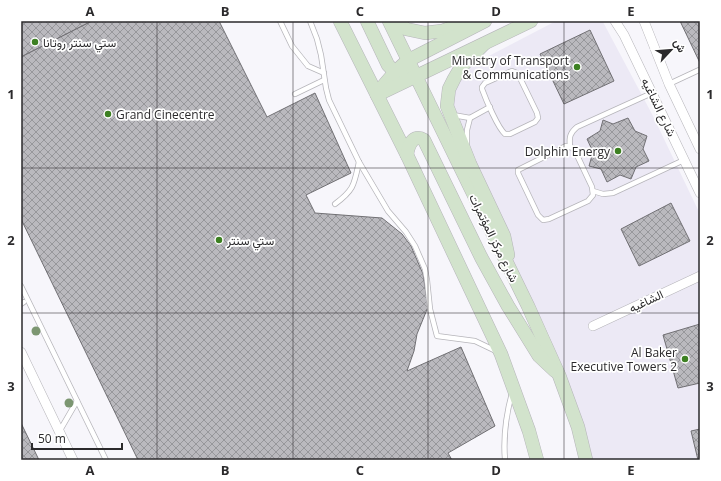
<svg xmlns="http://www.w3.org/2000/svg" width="721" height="481" viewBox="0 0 721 481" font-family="'Open Sans',Vazirmatn,sans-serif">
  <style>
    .built { fill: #ece9f5 }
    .building { fill: url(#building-cross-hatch); stroke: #717074 }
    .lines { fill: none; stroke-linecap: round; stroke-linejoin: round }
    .lane-casing { stroke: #b6b5ba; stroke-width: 6 }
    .street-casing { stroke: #b6b5ba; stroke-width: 10 }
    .secondary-casing { stroke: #b6b5ba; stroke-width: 14 }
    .lane { stroke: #fff; stroke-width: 4.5 }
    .street { stroke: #fff; stroke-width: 9 }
    .secondary { stroke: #d2e3cc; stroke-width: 13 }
    .tree { fill: #7c9671 }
    .grid { fill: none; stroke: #2b2a2c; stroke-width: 1; stroke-opacity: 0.55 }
    .poi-dot { fill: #3d8022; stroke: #fff; stroke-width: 1.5 }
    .labels { text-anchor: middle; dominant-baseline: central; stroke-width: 3.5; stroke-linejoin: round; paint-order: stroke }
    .poi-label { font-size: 12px; fill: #2b2a2c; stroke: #fff; text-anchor: start }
    .street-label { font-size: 12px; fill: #2b2a2c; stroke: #fff }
    .neatline { fill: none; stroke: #2b2a2c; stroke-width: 1.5 }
    .grid-label { font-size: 13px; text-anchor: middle; font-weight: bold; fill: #2b2a2c }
  </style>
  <defs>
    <pattern id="building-cross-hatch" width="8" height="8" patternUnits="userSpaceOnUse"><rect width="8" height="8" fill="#bab9be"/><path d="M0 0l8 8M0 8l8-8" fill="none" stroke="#97979b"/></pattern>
  </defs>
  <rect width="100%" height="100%" fill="#f7f6fb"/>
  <polygon class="built" points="556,21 603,22 653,116 700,214 700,460 591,460 575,402 549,335 479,192 453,112 456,75 483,59"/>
  <g class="building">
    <polygon points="21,21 92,21 21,57"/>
    <polygon points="92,21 219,21 267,117 315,93 351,173 306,195 315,213 382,218 402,234 411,246 423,274 428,307 417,334 414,351 407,371 461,347 495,426 448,453 452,460 138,460 21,219 21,57"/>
    <polygon points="680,21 700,21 700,63"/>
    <polygon points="590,30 614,81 564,104 540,54"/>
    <polygon points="628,118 635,131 647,136 643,149 649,161 636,167 631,179 620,175 607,182 601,169 589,166 593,152 587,139 600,131 603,120 613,124"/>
    <polygon points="671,203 690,241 639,266 621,229"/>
    <polygon points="700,324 700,383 678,388 663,335"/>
    <polygon points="21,423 39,460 21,460"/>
    <polygon points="700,429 700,460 698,460 691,431"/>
  </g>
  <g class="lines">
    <defs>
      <g id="lane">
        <polyline points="280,21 292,46 308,66 324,73"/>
        <polyline points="310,21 317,39 321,55 326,88 329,100 359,162 388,211 406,232 415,246 425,269 427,280 430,309 437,336 475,341 496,351"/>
        <path d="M512 71 517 73 519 76 537 113 538 118 535 122 510 134H505C498 128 486 100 482 89V87L485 83Z"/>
        <polyline points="669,84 699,70"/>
        <polyline points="295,94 324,80"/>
        <polyline points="453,115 470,118 490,107"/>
        <polyline points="467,144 467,130 470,118"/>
        <polygon points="566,146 573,148 575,151 592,187 593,195 588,201 549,219 543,220 538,215 518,173 518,170"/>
        <path d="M570 146C569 137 570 133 577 127L652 93"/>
        <polyline points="593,191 603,194 613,193 684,160"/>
        <path d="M335 204C354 190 354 185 359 162"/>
        <polyline points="21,286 106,460"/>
        <polyline points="21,304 24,302"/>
        <polyline points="59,432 77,401"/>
        <path d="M505 460C503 436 506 415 512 393"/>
      </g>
      <g id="street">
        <polyline points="615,21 624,35 700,193"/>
        <polyline points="644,21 669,84 700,149"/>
        <polyline points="593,326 700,276"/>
        <polyline points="21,352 73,460"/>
      </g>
      <g id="secondary">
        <polyline points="340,21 407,155 501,354 529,431 537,460"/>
        <polyline points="367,21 388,65 395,72 402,75"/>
        <polyline points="389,21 528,306 559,375 578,427 586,460"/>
        <polyline points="396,21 406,29 425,33 442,31 453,27 470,25"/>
        <polyline points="484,44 461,67 454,79 449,89 447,106 470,164 504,236 508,255"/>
        <polyline points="378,92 395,72 407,61 485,21"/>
        <polyline points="377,95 531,21"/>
        <path d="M407 155C408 146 413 133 424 140L481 257 508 306 539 356 555 371"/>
      </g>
    </defs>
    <use href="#lane" class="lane-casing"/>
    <use href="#street" class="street-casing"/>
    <use href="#secondary" class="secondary-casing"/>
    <use href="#lane" class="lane"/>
    <use href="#street" class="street"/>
    <use href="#secondary" class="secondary"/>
  </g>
  <g class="tree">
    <circle cx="36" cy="331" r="4.5"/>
    <circle cx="69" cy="403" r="4.5"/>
  </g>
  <path class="grid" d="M157 21V460M293 21V460M428 21V460M564 21V460M21 168H700M21 313H700"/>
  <g class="poi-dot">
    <circle cx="35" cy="42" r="4"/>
    <circle cx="577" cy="67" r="4"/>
    <circle cx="108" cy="114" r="4"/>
    <circle cx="618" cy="151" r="4"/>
    <circle cx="219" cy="240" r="4"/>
    <circle cx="685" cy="359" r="4"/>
  </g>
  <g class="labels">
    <g class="poi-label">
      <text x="43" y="42">ستي سنتر روتانا</text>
      <text x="569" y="60" text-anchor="end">Ministry of Transport<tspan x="569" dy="14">&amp; Communications</tspan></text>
      <text x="116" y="114">Grand Cinecentre</text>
      <text x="610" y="151" text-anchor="end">Dolphin Energy</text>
      <text x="227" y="240">ستي سنتر</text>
      <text x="677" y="352" text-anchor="end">Al Baker<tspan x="677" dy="14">Executive Towers 2</tspan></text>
    </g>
    <g class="street-label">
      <text transform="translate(659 107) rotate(64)">شارع الشاغيه</text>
      <text transform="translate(494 238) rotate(64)">شارع مركز المؤتمرات</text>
      <text transform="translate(646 301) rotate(-25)">الشاغيه</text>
    </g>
  </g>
  <rect width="721" height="481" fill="none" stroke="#ffffff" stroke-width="44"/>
  <g transform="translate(671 50) rotate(64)" stroke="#ffffff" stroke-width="3" paint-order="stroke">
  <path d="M0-3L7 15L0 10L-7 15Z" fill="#2b2a2c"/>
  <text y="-6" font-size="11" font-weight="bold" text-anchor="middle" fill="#2b2a2c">ش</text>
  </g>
  <path d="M32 443v6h90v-6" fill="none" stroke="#2b2a2c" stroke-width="2"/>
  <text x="38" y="443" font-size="12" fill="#2b2a2c" stroke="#ffffff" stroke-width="3" paint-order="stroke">50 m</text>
  <rect x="22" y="22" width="677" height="437" class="neatline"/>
  <g class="grid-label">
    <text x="90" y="16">A</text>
    <text x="225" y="16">B</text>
    <text x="360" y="16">C</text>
    <text x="496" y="16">D</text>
    <text x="631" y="16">E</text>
    <text x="11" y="99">1</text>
    <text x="710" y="99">1</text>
    <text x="11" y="245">2</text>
    <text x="710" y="245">2</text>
    <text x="11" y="391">3</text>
    <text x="710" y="391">3</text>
    <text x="90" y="475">A</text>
    <text x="225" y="475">B</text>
    <text x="360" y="475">C</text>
    <text x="496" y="475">D</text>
    <text x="631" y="475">E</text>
  </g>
</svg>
